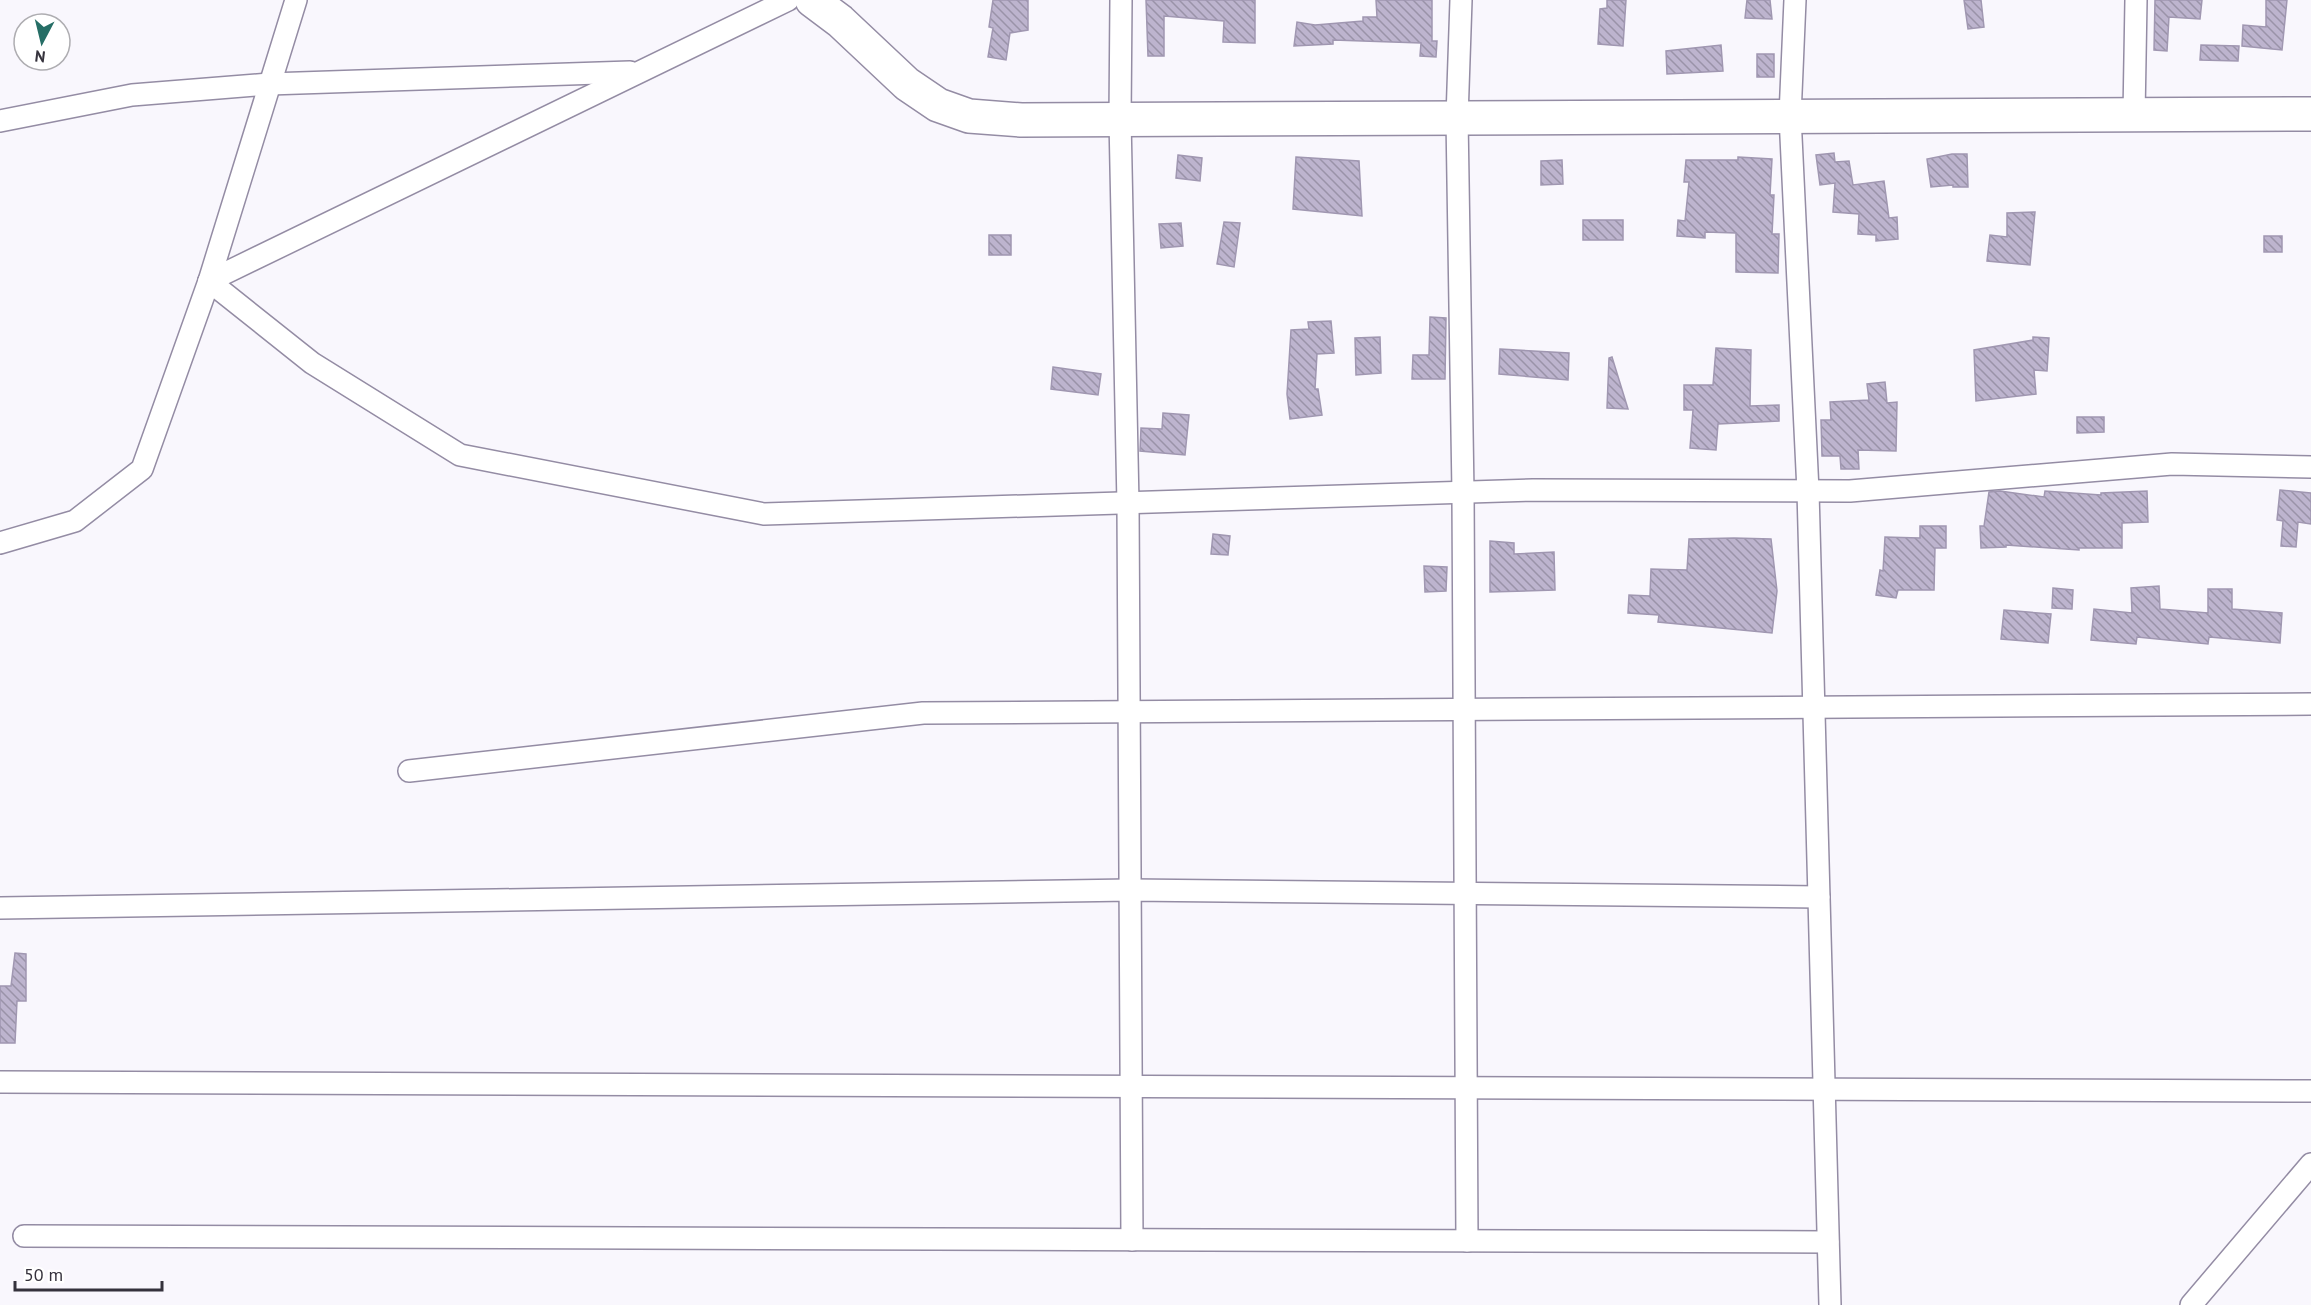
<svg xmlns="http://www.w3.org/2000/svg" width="2311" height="1305" viewBox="0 0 2311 1305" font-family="'PT Sans',sans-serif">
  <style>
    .building { fill: url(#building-back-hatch); stroke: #a097b1; stroke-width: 1.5 }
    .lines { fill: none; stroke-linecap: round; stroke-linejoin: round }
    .street-casing { stroke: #948ca4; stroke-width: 24 }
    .primary-casing { stroke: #948ca4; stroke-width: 36 }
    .street { stroke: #fff; stroke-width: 21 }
    .primary { stroke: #fff; stroke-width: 33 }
  </style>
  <defs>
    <pattern id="building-back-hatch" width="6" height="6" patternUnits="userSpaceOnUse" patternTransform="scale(1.5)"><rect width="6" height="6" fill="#bdb4ce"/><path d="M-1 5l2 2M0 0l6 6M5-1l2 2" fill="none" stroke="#9a93a8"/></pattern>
  </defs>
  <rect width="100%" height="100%" fill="#f9f7fd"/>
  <g class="building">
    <polygon points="993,0 1028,0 1028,30 1010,33 1006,60 988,57 993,28 989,27"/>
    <polygon points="1146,0 1255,0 1255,43 1223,42 1224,21 1164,16 1164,56 1148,56"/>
    <polygon points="1376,0 1432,0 1432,41 1437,41 1436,57 1420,56 1421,43 1333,40 1333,44 1294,46 1297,22 1315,25 1363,21 1363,17 1377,17"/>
    <polygon points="1607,0 1626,0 1623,46 1598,44 1600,9 1607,8"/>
    <polygon points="1747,0 1770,0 1772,19 1745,18"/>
    <polygon points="1964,0 1981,0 1984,27 1968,29"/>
    <polygon points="2155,0 2202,0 2200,19 2169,17 2167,51 2154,50"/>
    <polygon points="2266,0 2287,0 2282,50 2242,46 2243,25 2266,27"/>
    <polygon points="1721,45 1723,71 1667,74 1666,51"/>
    <polygon points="2201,45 2239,46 2238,61 2200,60"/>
    <rect x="1757" y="54" width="17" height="23"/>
    <polygon points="1834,153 1835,162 1849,161 1853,185 1884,181 1889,218 1897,217 1898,239 1876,241 1876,235 1858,234 1859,214 1833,212 1835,183 1820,185 1816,155"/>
    <polygon points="1952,154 1967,154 1968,187 1953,187 1953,185 1931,187 1927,159"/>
    <polygon points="1178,155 1202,158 1200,181 1176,178"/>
    <polygon points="1296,157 1359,161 1362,216 1293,209"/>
    <polygon points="1738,157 1772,159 1770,195 1774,195 1772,234 1779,234 1778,273 1736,272 1736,233 1705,232 1705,238 1677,236 1678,220 1685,221 1689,182 1684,182 1686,160 1738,160"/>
    <polygon points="1562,160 1563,184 1541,185 1541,161"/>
    <polygon points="2035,212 2030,265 1987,261 1990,235 2007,237 2007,213"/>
    <rect x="1583" y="220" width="40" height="20"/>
    <polygon points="1224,222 1240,223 1234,267 1217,264"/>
    <polygon points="1181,223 1183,246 1161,248 1159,224"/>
    <rect x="989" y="235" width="22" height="20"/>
    <rect x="2264" y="236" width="18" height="16"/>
    <polygon points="1430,317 1446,318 1445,379 1412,379 1413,355 1429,355"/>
    <polygon points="1331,321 1334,353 1317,354 1315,389 1318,389 1322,415 1290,419 1287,394 1291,330 1309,329 1308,322"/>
    <polygon points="1380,337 1381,373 1356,375 1355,338"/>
    <polygon points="2033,337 2049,338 2047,371 2034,370 2036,394 1976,401 1974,350 2033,340"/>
    <polygon points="1716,348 1751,350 1750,406 1779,405 1779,421 1718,424 1716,450 1690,448 1693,410 1684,410 1684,385 1713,385"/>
    <polygon points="1500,349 1569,353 1568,380 1499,374"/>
    <polygon points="1612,357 1628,409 1607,408 1609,358"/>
    <polygon points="1053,367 1101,374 1098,395 1051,389"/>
    <polygon points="1885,382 1887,403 1897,402 1896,451 1858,450 1859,469 1841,469 1840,456 1822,456 1821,420 1831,420 1830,402 1869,400 1867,384"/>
    <polygon points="1163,413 1189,415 1185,455 1140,451 1141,428 1162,429"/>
    <polygon points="2077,417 2104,417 2104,432 2077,433"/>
    <polygon points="2280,490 2311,493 2311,524 2298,522 2296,547 2281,546 2283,521 2277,520"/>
    <polygon points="2000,491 2044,497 2045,491 2101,495 2101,493 2147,491 2148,522 2122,523 2122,548 2079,548 2079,550 2006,545 2006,547 1981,548 1980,526 1984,526 1989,492"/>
    <polygon points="1920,526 1946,526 1946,548 1935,548 1934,590 1898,590 1896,598 1876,595 1880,570 1883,571 1885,537 1920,538"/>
    <polygon points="1213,534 1230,536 1228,555 1211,554"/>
    <polygon points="1734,538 1771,539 1777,591 1772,633 1658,622 1659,615 1628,613 1629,595 1650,596 1651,569 1687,570 1689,539"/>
    <polygon points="1490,541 1514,543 1514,554 1554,552 1555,590 1490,592"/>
    <polygon points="1424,566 1447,567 1446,591 1425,592"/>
    <polygon points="2159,586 2160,609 2208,613 2208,589 2232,589 2232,609 2282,613 2280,643 2209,637 2208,644 2137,637 2136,644 2091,640 2094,609 2132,613 2131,588"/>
    <polygon points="2053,588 2073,590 2072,609 2052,608"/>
    <polygon points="2004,610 2051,614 2048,643 2001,639"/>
    <polygon points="15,953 26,954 26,1001 17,1001 15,1043 0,1043 0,986 11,986"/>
  </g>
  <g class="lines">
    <defs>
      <g id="street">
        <polyline points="1121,0 1120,119 1128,504 1132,1240"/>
        <polyline points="1461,0 1457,118 1463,493 1467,1241"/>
        <polyline points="1795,0 1790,116 1808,491 1830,1305"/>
        <polyline points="2134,115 2136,0"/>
        <polyline points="0,121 132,95 269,84 630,72"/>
        <polyline points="209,281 312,363 460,455 764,514 1533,490 1850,491 2172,464 2311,467"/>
        <polyline points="209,281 788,0"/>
        <polyline points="0,543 75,521 142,469 209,281 296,0"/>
        <polyline points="409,771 923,713 2311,704"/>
        <polyline points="0,908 1130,890 1819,897"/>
        <polyline points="0,1082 2311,1091"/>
        <polyline points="24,1236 1828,1242"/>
        <polyline points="2191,1305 2311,1164"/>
      </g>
      <polyline id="primary" points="812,0 840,21 907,84 938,105 969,116 1021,120 2311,114"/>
    </defs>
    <use href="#street" class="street-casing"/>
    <use href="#primary" class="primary-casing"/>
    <use href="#street" class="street"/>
    <use href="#primary" class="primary"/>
  </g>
  <g transform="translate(42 42) rotate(187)"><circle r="28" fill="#ffffff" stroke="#aeadb1" stroke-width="1.5"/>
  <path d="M0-4.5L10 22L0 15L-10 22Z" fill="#266e66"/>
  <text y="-9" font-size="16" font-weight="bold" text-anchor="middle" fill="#35323c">N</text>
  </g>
  <path d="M15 1281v9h147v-9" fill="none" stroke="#35323c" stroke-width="3"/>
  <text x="24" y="1281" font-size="18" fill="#35323c" stroke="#ffffff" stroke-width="4.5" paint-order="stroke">50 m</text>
</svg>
